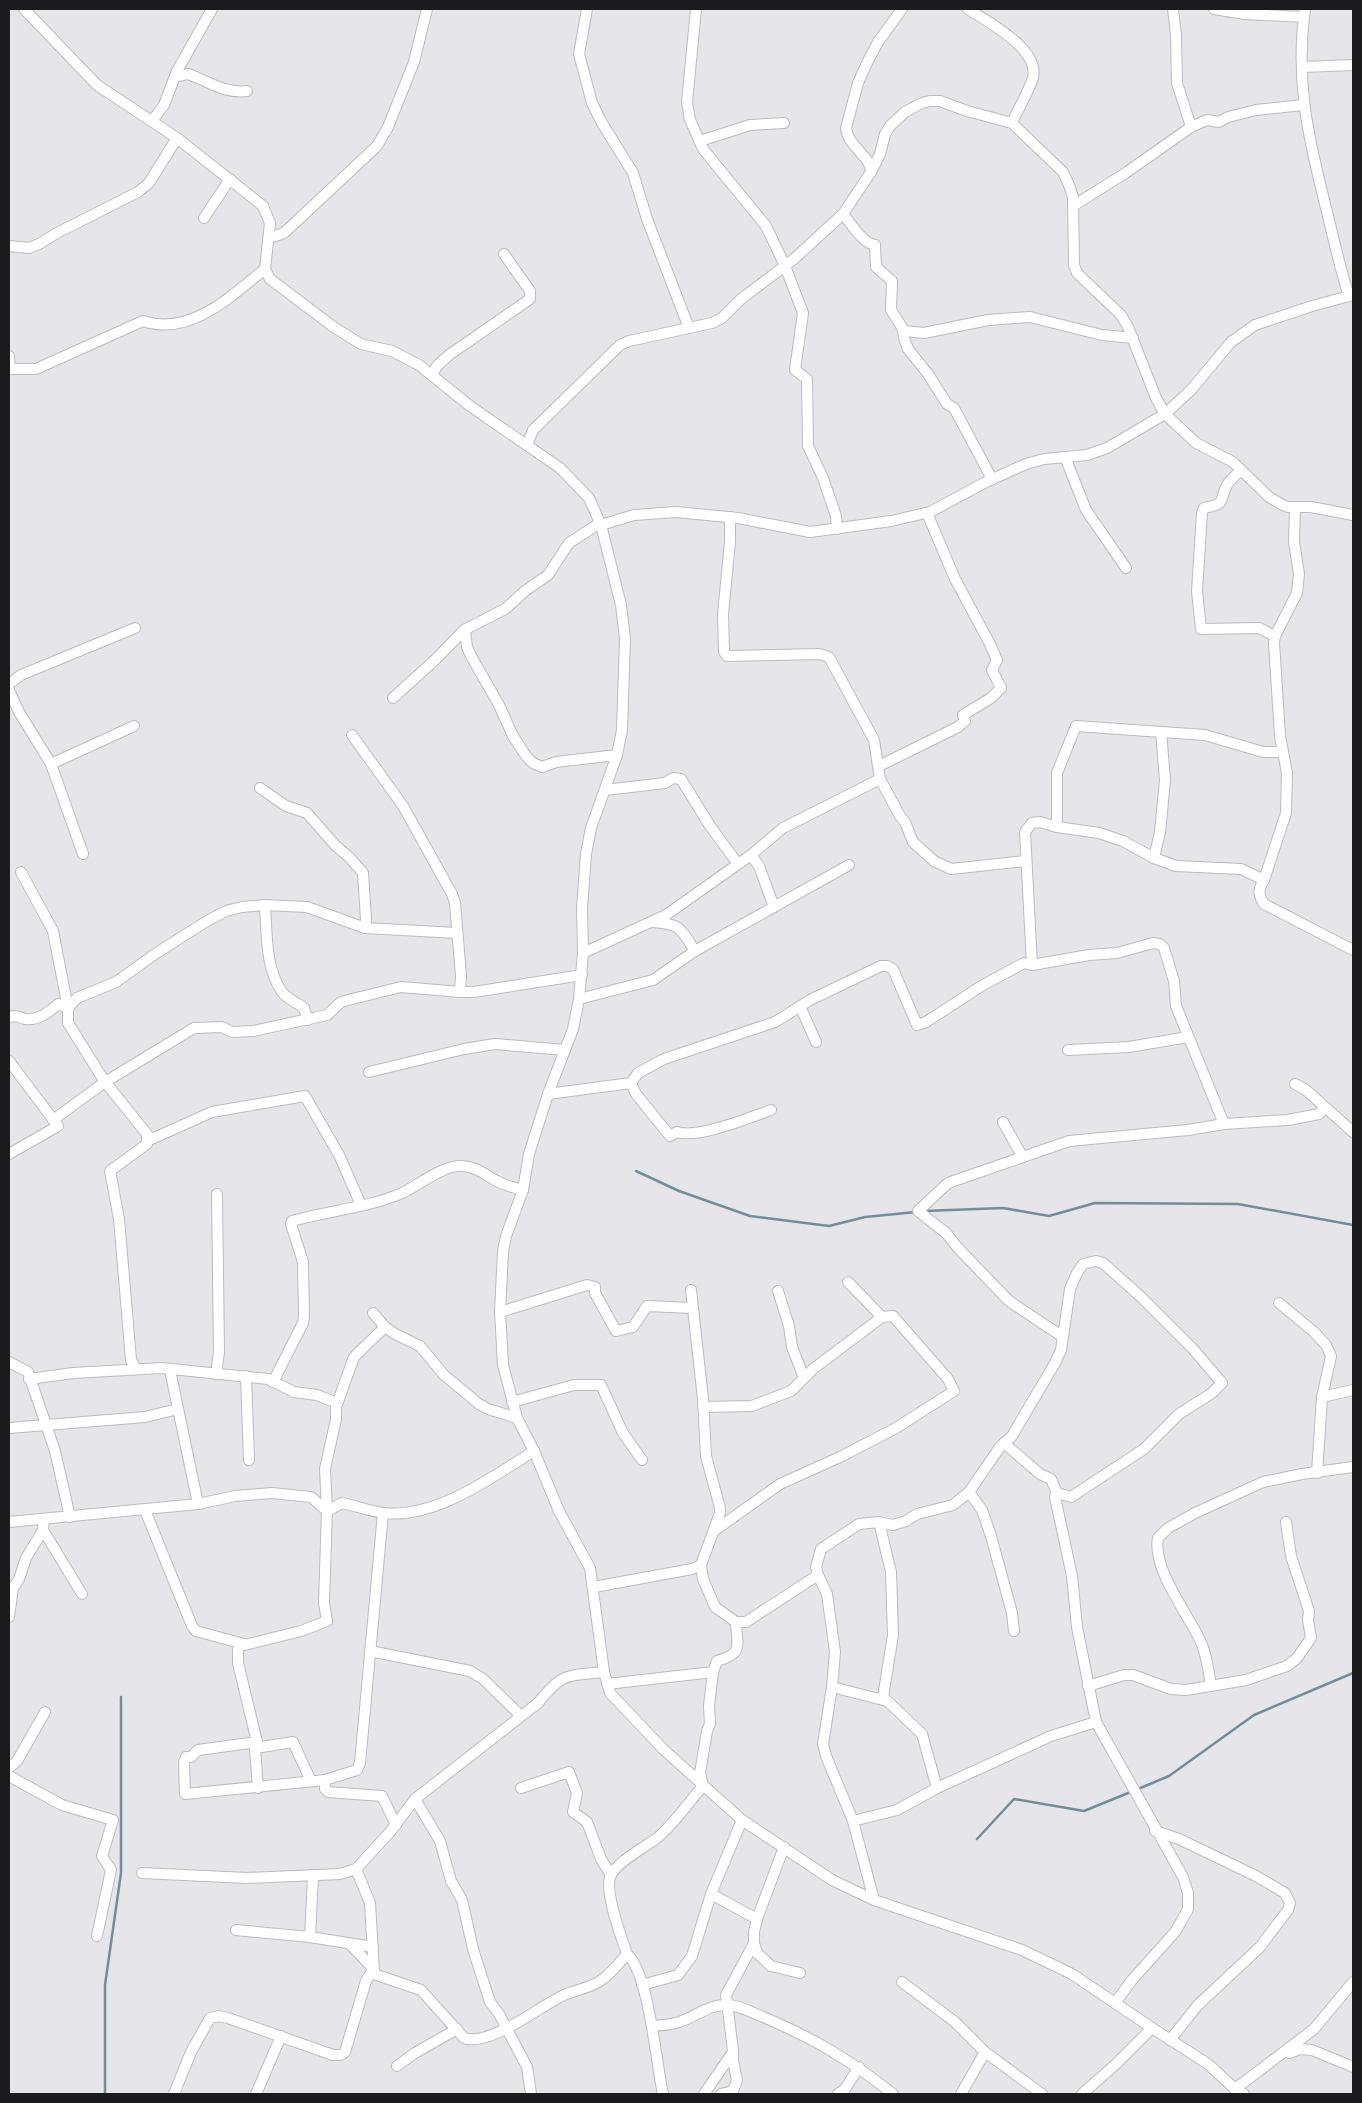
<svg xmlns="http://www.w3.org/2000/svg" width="1362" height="2103" viewBox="0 0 1362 2103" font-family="'DM Sans',sans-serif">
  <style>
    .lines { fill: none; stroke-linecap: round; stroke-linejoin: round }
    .stream { stroke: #748d9b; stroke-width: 2.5 }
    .minor-casing { stroke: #bcbbbf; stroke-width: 12 }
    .minor { stroke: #fff; stroke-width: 10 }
  </style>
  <rect width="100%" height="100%" fill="#e6e5ea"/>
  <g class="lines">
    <g class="stream">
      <polyline points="636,1171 679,1191 750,1216 829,1226 865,1217 916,1212"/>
      <polyline points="924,1211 1003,1208 1049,1216 1095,1203 1238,1204 1353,1225"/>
      <polyline points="1138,1789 1169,1776 1254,1715 1353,1673"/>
      <polyline points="977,1839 1014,1799 1084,1811 1133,1791"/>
      <polyline points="105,2094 105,1985 121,1873 121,1697"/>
    </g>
    <defs>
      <g id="minor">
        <polyline points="24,9 97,85 177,138 263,206 270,223 265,269 270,279 335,328 361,344 392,351 419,365 470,406 560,468 589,498 601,525 621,605 625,639 622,730 617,755 591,828 586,854 582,908 583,953 579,999 573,1029 548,1094 529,1154 523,1190 506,1236 503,1251 500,1312 503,1365 517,1418 534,1451 559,1511 590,1568 604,1672 610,1693 663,1749 742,1820 832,1880 874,1900 1022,1950 1072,1974 1152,2028 1208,2064 1235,2089 1244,2094"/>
        <polyline points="587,9 579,54 592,103 602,123 633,173 647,219 689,328"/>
        <polyline points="696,9 687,102 690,120 703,149 766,226 785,266 803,313 795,370 807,379 808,446 823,478 836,516 837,529"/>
        <path d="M968 9C988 22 1040 49 1033 78 1028 93 1018 109 1012 123"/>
        <polyline points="1173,9 1176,35 1177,83 1191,127"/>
        <polyline points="1214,9 1245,14 1304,17"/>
        <path d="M1305 9C1295 80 1308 136 1325 204 1333 235 1339 266 1349 296"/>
        <polyline points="1302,67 1353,65"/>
        <path d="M175 77 188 74C208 81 224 94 247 91"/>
        <polyline points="152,121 164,105 177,71 212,9"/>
        <polyline points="700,141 750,125 784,123"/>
        <polyline points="871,172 880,154 885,134 890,126 905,112 922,103 930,101 940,101 967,111 1012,123 1063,172 1069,185 1073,197 1074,265 1077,273 1121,315 1128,327 1156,398 1165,414 1196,443 1233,462 1269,497 1281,504 1288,507 1311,507 1353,515"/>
        <polyline points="1073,206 1127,172 1191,127 1207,120 1219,122 1228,117 1256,110 1303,105"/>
        <path d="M843 214C851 223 862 243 875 245L876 267 892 281 891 310 903 329 904 338 908 349 928 374 947 404 954 408 992 479"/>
        <polyline points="204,218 230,179"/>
        <polyline points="269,238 284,233 377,146 388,127 414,62 427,9"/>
        <polyline points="9,246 29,248 39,244 57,233 138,192 149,183 177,138"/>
        <polyline points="904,331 924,333 988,320 1030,317 1102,335 1133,338"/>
        <path d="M9 356 10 369H36L143 321C190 337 231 296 265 269"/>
        <polyline points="432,375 437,366 449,355 530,299 530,291 504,254"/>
        <path d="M527 445 533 430 620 345 629 341 712 323 722 318 741 299 794 259 843 214 871 172C871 156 848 147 846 128L858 83 867 63 878 42 902 9"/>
        <polyline points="1065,457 1086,510 1126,568"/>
        <path d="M1241 470C1236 475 1230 480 1227 485 1218 502 1228 503 1204 508L1202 513 1197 591 1201 629 1259 628 1275 636"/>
        <path d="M1295 508 1294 542 1299 574 1297 593 1275 636 1274 643 1280 736 1287 773 1286 813 1264 880C1258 889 1258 895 1264 904L1353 950"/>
        <polyline points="730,517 730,542 723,614 724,652 727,656 819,654 829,657 874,740 880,779 900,816 905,822 913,842 934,861 951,869 1025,861"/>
        <polyline points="601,525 634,515 676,512 738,518 810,532 891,521 930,512 986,482 1026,464 1044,459 1087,455 1107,448 1165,414 1191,390 1231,342 1255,325 1312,306 1353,295"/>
        <polyline points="465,630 467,647 471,656 499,705 513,736 526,756 533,763 542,767 556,762 617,755"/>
        <polyline points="9,684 21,675 135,628"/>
        <polyline points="9,690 19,712 51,764 83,854"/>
        <polyline points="393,698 436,659 464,630 505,609 525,591 548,575 569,543 600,523"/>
        <polyline points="352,735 403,806 452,894 455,903 461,976 460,992 474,992 582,975"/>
        <polyline points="51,764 134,726"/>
        <polyline points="879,766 958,727 965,721 963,715 991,698 1001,688 992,670 997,660 989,642 955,579 927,513"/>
        <polyline points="260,788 286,806 307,813 335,845 350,858 363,873 366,919 365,928"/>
        <polyline points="605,790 665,783 673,778 681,779 710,826 738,864"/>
        <polyline points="1057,827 1057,773 1076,726 1205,735 1263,752 1282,752"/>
        <polyline points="751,855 759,866 774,907"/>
        <polyline points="1154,858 1160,832 1165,780 1161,732"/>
        <polyline points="21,872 53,931 68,1008 68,1023 105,1082 147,1134 147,1144 110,1171 119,1219 131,1360 136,1369"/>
        <path d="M265 905C267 933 265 967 282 992 287 999 298 1003 304 1008L308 1020"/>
        <path d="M653 922C681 924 680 928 695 951"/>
        <polyline points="583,953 666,915 751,855 783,828 880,779"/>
        <polyline points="1032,965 1025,832 1032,823 1040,822 1057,827 1099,833 1123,841 1154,858 1176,866 1241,869 1264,880"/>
        <polyline points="579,999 653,980 695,951 849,865"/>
        <polyline points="800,1006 816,1042"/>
        <path d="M9 1017C16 1015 18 1017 25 1019 37 1021 50 1012 58 1004L68 1008 77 998 116 982 155 954 207 921 226 911 242 907 265 905 307 907 365 928 457 933"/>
        <polyline points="1068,1050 1129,1047 1188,1037"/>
        <polyline points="9,1061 58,1126 9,1154"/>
        <polyline points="369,1072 464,1049 495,1044 565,1050"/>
        <path d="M631 1083 636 1094 670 1136 677 1132C698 1139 748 1118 771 1110"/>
        <polyline points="1295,1084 1306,1090 1353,1132"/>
        <polyline points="548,1094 631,1083 638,1073 664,1059 775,1022 810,1000 881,966 887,966 893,969 917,1025 926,1022 983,985 1024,963 1032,965 1089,955 1117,953 1153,943 1160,944 1164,948 1174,981 1176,1006 1224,1124"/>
        <polyline points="53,1120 105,1082 194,1028 222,1027 232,1032 253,1031 327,1015 341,1002 348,1000 401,987 460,992"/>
        <polyline points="1003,1122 1022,1156"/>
        <polyline points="147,1141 212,1112 305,1096 339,1155 361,1205"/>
        <polyline points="848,1282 882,1317"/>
        <polyline points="778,1291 789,1326 792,1347 804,1378"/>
        <polyline points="1279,1303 1314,1332 1326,1345 1331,1356 1322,1397 1317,1473"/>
        <polyline points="500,1312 587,1285 595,1287 595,1293 616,1331 633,1327 647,1306 693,1308"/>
        <polyline points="373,1313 385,1327 395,1334 420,1346 444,1375 479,1404 488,1409 517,1418"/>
        <polyline points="1063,1337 1009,1301 958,1248 946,1233 918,1211 948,1183 1069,1141 1188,1130 1224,1124 1288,1120 1319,1114 1324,1108"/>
        <polyline points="9,1362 28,1372 55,1451 70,1517"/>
        <polyline points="170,1370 198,1504"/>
        <polyline points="216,1374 219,1352 217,1194"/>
        <polyline points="246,1376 249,1460"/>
        <polyline points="29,1379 73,1373 162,1368 268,1379 294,1392 317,1395 337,1403"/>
        <path d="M273 1382 303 1323 304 1317 303 1262 291 1224 292 1221C327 1211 366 1208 400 1194 418 1186 444 1164 463 1166 477 1167 485 1175 497 1181 505 1186 514 1187 523 1190"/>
        <polyline points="1322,1397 1353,1390"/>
        <polyline points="512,1402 574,1385 601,1385 623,1433 642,1460"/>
        <polyline points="703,1407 752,1406 791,1391 813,1369 882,1317 893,1316 948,1379 954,1391 896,1428 840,1457 780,1484 714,1531"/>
        <polyline points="9,1428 145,1417 178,1409"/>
        <polyline points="1004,1443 1040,1474 1051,1479 1057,1493"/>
        <polyline points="969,1492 982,1510 991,1536 1012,1613 1014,1631"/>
        <polyline points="145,1510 192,1626 196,1631 244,1644"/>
        <polyline points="383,1513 360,1763 357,1770 325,1780 185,1794 184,1762 186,1757 191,1757 198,1750 257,1742 238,1663 238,1650 240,1646 301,1631 327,1621 324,1603 327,1511 325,1469 336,1419 336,1407 354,1357 385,1327"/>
        <path d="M9 1522 198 1504 235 1496 272 1493 311 1497 327 1511 342 1503C356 1506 370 1511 383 1513 436 1519 492 1477 534 1451"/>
        <polyline points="879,1522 891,1572 893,1635 883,1697 922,1734 937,1788"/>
        <polyline points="43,1530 82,1594"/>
        <polyline points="701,1565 703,1579 715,1607 736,1622"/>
        <polyline points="818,1575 827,1594 835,1652 832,1687 823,1744 826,1756 853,1821 874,1900"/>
        <polyline points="594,1587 692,1569 701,1565 720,1513 720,1508 706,1456 703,1399 691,1290"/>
        <polyline points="9,1617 13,1588 19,1579 26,1558 43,1530 44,1519"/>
        <polyline points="370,1651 470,1671 483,1679 521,1716"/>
        <path d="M607 1684 713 1672 717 1661C744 1653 737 1647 736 1622H746L818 1575 816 1567 821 1549 859 1524 879 1522 893 1525 906 1521 917 1514 953 1505 969 1492 1000 1447 1012 1436 1055 1363 1061 1350 1070 1289 1077 1273 1083 1264 1096 1261 1103 1263 1141 1297 1193 1349 1222 1383 1212 1393 1179 1414 1144 1449 1071 1497 1057 1493 1055 1497 1072 1576 1077 1627 1096 1722 1183 1877 1188 1893V1909L1182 1920 1175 1932 1132 1980 1115 2003"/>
        <path d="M1211 1685C1208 1669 1207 1654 1200 1640 1187 1613 1152 1568 1158 1538L1168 1528 1195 1513 1263 1482 1302 1474 1353 1467"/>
        <polyline points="1088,1686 1124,1675 1133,1675 1171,1689 1186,1690 1246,1680 1287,1666 1297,1658 1311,1638 1308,1620 1309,1611 1291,1556 1286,1522"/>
        <polyline points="832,1687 887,1701"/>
        <polyline points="257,1743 255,1748 258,1788"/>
        <polyline points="255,1748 293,1742 311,1781"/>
        <polyline points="9,1768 17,1761 45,1712"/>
        <polyline points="9,1776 62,1805 113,1820 102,1856 111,1870 97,1936"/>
        <polyline points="325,1780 325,1789 328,1792 382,1796 396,1825"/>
        <polyline points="521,1788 569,1772 577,1793 573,1812 587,1822 601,1859 611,1875"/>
        <polyline points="415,1799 440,1841 451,1881 462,1900 473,1949 490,2002 499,2014 527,2067 531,2094"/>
        <polyline points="853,1821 897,1810 937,1788 1051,1736 1096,1722"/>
        <polyline points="1155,1831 1179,1839 1256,1876 1285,1893 1290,1903 1288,1910 1260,1947 1198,2005 1170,2040"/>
        <polyline points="784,1847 757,1919 754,1932 754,1943 757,1953 771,1966 800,1973"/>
        <polyline points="356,1869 370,1903 374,1972"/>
        <path d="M142 1873 247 1878 340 1874 356 1869 390 1832 415 1799 538 1703C563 1672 566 1676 604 1672"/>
        <polyline points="711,1894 757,1919"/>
        <polyline points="236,1930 310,1937 373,1947"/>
        <polyline points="310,1937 313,1876"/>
        <polyline points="350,1944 370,1965 373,1971"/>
        <path d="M627 1954C649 1973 656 2063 663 2094"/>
        <polyline points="902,1982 955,2022 985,2052 1042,2094"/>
        <polyline points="642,1985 678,1975 692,1956 711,1894 742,1820"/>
        <path d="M652 2026C662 2025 673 2025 682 2021 696 2016 709 2005 725 2005 737 2004 750 2012 761 2016 813 2038 849 2059 893 2094"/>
        <polyline points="1289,2053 1300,2049 1312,2050 1353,2067"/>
        <polyline points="397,2066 415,2053 457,2029"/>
        <polyline points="1235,2089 1314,2029 1353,1982"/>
        <path d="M174 2094 191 2052 210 2018 219 2016 228 2018 333 2055H341L345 2052 366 1981 371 1973 421 1990 464 2038C490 2047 540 2006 564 1995 575 1990 590 1988 600 1981 610 1975 619 1963 627 1954 621 1937 605 1893 610 1877 615 1863 645 1847 657 1838 674 1824 688 1803 703 1786L700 1773 707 1731 710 1724 709 1706 713 1672"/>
        <polyline points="256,2094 281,2036"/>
        <polyline points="704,2094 733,2052"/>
        <polyline points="721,2094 733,2091 737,2080 733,2061 733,2050 726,1995 754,1943"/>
        <polyline points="838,2094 845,2089 859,2067"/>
        <polyline points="961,2094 985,2052"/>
        <polyline points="1082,2094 1116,2064 1152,2028"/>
      </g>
    </defs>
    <use href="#minor" class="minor-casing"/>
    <use href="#minor" class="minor"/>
  </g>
  <rect width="1362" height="2103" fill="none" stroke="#1b1b1d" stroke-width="20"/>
</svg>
